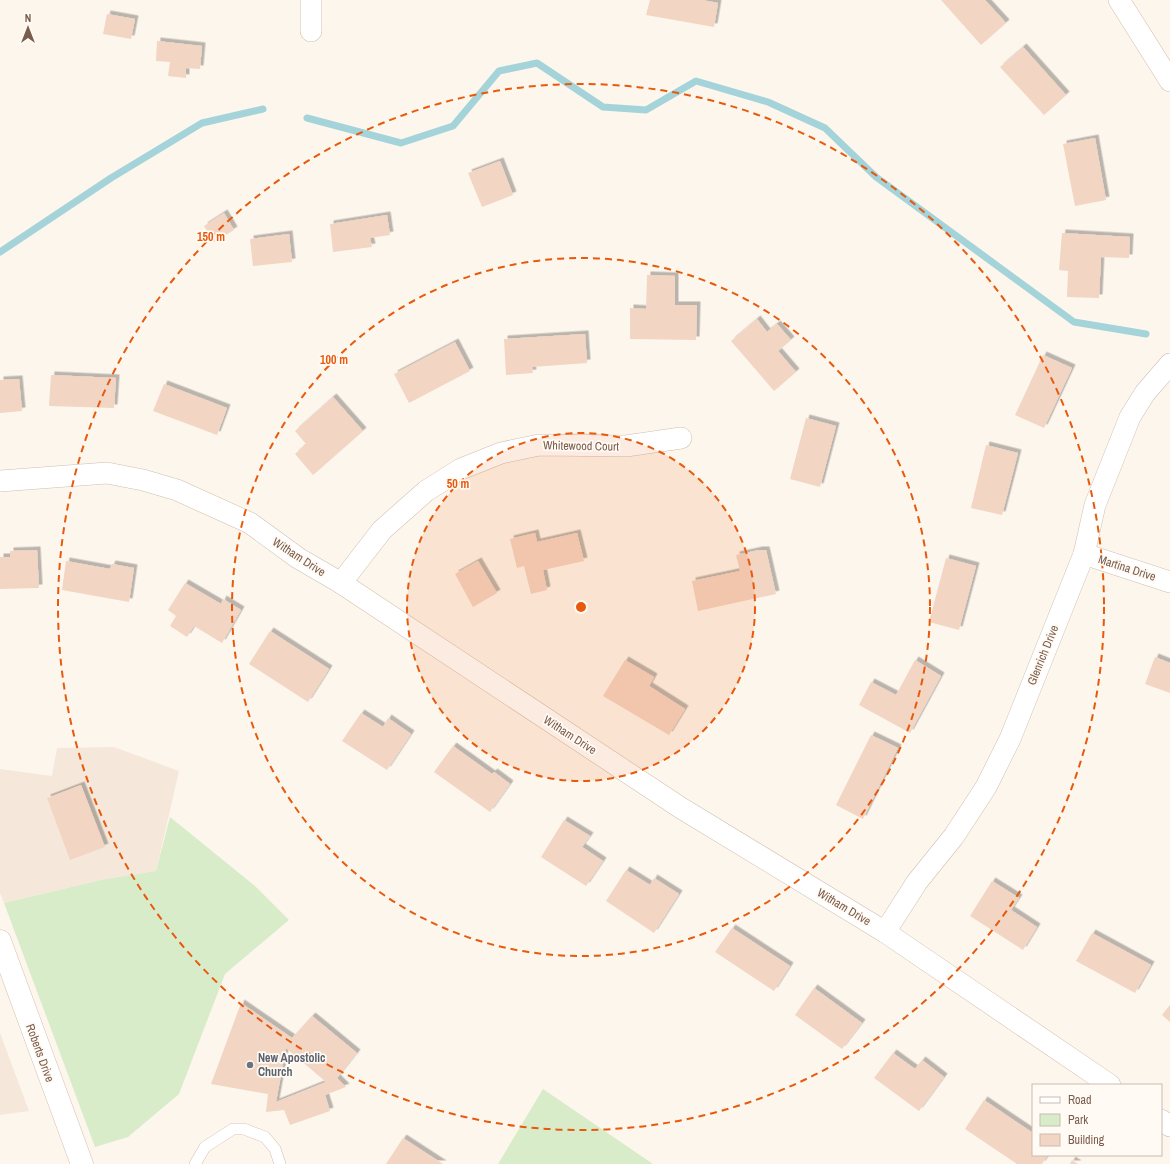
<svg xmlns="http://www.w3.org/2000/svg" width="1170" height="1164" viewBox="0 0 1170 1164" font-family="'Archivo Narrow',sans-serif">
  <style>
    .residential { fill: #f5e8da }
    .green { fill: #d8ecc9 }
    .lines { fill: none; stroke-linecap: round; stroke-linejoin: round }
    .stream { stroke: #a5d3da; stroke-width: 7 }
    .building { fill: #f3d5c3; fill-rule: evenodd; filter: url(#shadow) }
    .lane-casing { stroke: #d1beb0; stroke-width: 12 }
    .street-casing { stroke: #d1beb0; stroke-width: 22 }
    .secondary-casing { stroke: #d6c0b0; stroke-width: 23 }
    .lane { stroke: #fff; stroke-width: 11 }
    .street { stroke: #fff; stroke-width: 21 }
    .secondary { stroke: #fff; stroke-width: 22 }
    .ring { fill: none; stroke: #e8590c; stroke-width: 2; stroke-dasharray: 7 5 }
    .worship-dot { fill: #6b7280; stroke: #fffaf3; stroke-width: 1.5 }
    .labels { text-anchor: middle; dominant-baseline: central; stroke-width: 3.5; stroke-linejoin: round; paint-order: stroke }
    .street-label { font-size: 12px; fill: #7a5c4d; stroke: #fffaf3 }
    .worship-label { font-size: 12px; font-weight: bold; fill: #5b616d; stroke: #fffaf3; text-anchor: start }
    .centre { fill: #e8590c; stroke: #fffaf3; stroke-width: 2 }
    .ring-label { font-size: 12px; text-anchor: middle; font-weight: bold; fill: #e8590c; stroke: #fffaf3; stroke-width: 3.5; stroke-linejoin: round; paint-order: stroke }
  </style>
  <defs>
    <filter id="shadow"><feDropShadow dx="3.5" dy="-3.5" stdDeviation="0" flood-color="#0004"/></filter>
  </defs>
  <rect width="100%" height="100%" fill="#fdf6ec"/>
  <g class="residential">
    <polygon points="114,747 179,771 156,871 105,879 4,903 0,893 0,769 52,776 57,748"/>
    <polygon points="0,1033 29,1111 0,1115"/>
  </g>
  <g class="green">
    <polygon points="170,817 255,886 289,920 225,974 179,1094 128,1137 95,1147 4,903 105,879 156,871"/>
    <polygon points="543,1089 653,1164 498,1164"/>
  </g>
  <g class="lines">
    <g class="stream">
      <polyline points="307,118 401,143 453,126 499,71 537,63 603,107 646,110 696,81 768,102 825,128 876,177 1074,322 1146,334"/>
      <polyline points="0,252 111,178 202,123 263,109"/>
    </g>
  </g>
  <g class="building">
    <polygon points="650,0 702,0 718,3 714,27 646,15"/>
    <polygon points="941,0 985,0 1006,23 981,45"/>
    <polygon points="107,14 135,19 131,39 103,34"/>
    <polygon points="157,41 202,46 200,69 186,68 186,78 168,76 170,62 156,61"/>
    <polygon points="1023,47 1066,95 1044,115 1000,67"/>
    <polygon points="1095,138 1106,200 1075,206 1063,144"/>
    <polygon points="500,161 513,195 482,207 468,173"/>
    <polygon points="224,213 234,230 214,242 204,226"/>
    <polygon points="387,215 390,235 370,238 372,247 333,252 330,224"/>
    <polygon points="1062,233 1130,237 1129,258 1101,257 1099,298 1067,297 1068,271 1059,270"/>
    <polygon points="289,234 292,262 253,266 250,239"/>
    <polygon points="647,275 675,276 675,305 697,305 696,340 630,339 630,308 646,309"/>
    <polygon points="757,319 767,332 777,324 791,340 778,351 796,372 774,391 731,341"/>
    <polygon points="585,334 587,363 532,367 533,373 506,375 504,339"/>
    <polygon points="455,342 470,371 409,403 394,374"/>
    <polygon points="1043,355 1072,368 1044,428 1015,415"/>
    <polygon points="51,375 116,378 114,408 49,406"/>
    <polygon points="19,379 22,411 0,413 0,380"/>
    <polygon points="164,384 227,408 217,435 153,411"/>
    <polygon points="333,397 363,431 313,475 295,454 306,444 295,431"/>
    <polygon points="806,418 836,426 820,487 790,479"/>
    <polygon points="986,445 1018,453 1002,515 971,508"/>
    <polygon points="535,533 537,542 577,533 584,561 543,570 547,590 531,594 524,566 517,568 510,539"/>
    <polygon points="37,550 39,588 0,589 0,557 10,557 10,551"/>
    <polygon points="759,550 766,550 776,594 698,611 692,581 740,571 736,555"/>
    <polygon points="946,558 976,566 959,630 929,622"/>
    <polygon points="66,561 110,569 112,564 134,568 129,602 62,590"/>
    <polygon points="478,561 497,593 473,607 455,574"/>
    <polygon points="185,583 221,604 223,599 241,610 222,643 194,626 187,637 170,626 176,616 168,610"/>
    <polygon points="270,631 329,669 308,702 249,664"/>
    <polygon points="1155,657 1170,663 1170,693 1145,684"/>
    <polygon points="625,660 654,677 649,686 685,709 669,735 603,696"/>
    <polygon points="915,660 941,676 910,733 859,705 871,682 896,695"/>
    <polygon points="361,713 383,727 388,718 411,734 387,770 342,741"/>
    <polygon points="871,735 898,748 863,819 836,805"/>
    <polygon points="453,746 492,774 494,772 510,784 490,812 434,772"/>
    <polygon points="81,785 105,847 70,860 47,798"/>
    <polygon points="564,820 590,836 582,847 603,861 586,886 541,857"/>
    <polygon points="626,870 650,885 654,878 679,894 654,933 606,901"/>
    <polygon points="992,881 1019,898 1011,910 1037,927 1023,950 970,916"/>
    <polygon points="732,928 790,966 774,991 715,952"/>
    <polygon points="1092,933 1151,965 1135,993 1076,961"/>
    <polygon points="814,988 862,1023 842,1049 795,1015"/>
    <path d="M241 1003 292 1038 312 1016 357 1053 337 1078 346 1087 325 1095 330 1111 290 1125 284 1110 266 1112 268 1094 211 1084ZM286 1048 326 1082 276 1102Z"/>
    <polygon points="1170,1005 1170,1022 1162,1015"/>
    <polygon points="893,1053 915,1069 922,1060 944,1077 919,1111 874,1078"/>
    <polygon points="984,1100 1033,1133 1033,1155 1048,1155 1042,1164 1017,1164 965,1129"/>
    <polygon points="403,1138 443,1164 386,1164"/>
    <polygon points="1072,1160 1078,1164 1070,1164"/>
  </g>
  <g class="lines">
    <defs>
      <polyline id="lane" points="195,1164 205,1147 233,1129 244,1129 265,1137 275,1149 280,1164"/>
      <g id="street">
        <polyline points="311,0 311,31"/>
        <polyline points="1119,0 1170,81"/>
        <polyline points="0,481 107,473 143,480 177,490 250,523 298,558 341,583 681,808 885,932 1110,1085"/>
        <polyline points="1084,554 1170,582"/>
        <polyline points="341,583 382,530 426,491 461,469 501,453 539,445 626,446 681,438"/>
        <polyline points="885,932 917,882 954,836 986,787 1010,739 1084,554 1095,505 1130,417 1145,393 1170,364"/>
        <polyline points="1161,1120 1170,1126"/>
      </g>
      <polyline id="secondary" points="0,941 82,1164"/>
    </defs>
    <use href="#lane" class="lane-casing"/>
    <use href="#street" class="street-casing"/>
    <use href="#secondary" class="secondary-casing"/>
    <use href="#lane" class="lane"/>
    <use href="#street" class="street"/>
    <use href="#secondary" class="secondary"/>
  </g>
  <circle cx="581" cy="607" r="174" fill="#e8590c" fill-opacity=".12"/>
  <g class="ring">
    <circle cx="581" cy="607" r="174"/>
    <circle cx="581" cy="607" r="349"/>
    <circle cx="581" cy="607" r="523"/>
  </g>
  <circle class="worship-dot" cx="250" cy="1065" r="4"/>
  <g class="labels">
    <g class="street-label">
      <text transform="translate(581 446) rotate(1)">Whitewood Court</text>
      <text transform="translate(299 557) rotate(33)">Witham Drive</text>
      <text transform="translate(1127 568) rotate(18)">Martina Drive</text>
      <text transform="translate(1043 655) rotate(-68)">Glenrich Drive</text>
      <text transform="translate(570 735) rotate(33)">Witham Drive</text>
      <text transform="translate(844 907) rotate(31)">Witham Drive</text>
      <text transform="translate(40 1053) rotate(70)">Roberts Drive</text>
    </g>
    <g class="worship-label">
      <text x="258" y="1058">New Apostolic<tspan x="258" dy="14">Church</tspan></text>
    </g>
  </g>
  <circle cx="581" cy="607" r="6" class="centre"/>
  <g class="ring-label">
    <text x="211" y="241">150 m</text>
    <text x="334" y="364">100 m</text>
    <text x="458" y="488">50 m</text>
  </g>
  <rect x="1032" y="1084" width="130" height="72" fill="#fffaf3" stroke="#cabbb1"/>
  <rect x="1040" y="1097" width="20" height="6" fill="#ffffff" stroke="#cabbb1"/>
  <text x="1068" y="1104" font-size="12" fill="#7a5c4d">Road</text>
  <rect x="1040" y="1114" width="20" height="12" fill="#d8ecc9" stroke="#cabbb1"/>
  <text x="1068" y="1124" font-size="12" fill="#7a5c4d">Park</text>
  <rect x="1040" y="1134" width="20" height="12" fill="#f3d5c3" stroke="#cabbb1"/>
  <text x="1068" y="1144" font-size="12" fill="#7a5c4d">Building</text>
  <g transform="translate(28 28)" stroke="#fffaf3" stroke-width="3" paint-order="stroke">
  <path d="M0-3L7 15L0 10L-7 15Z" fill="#7a5c4d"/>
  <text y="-6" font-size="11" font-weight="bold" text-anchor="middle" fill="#7a5c4d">N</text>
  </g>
</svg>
